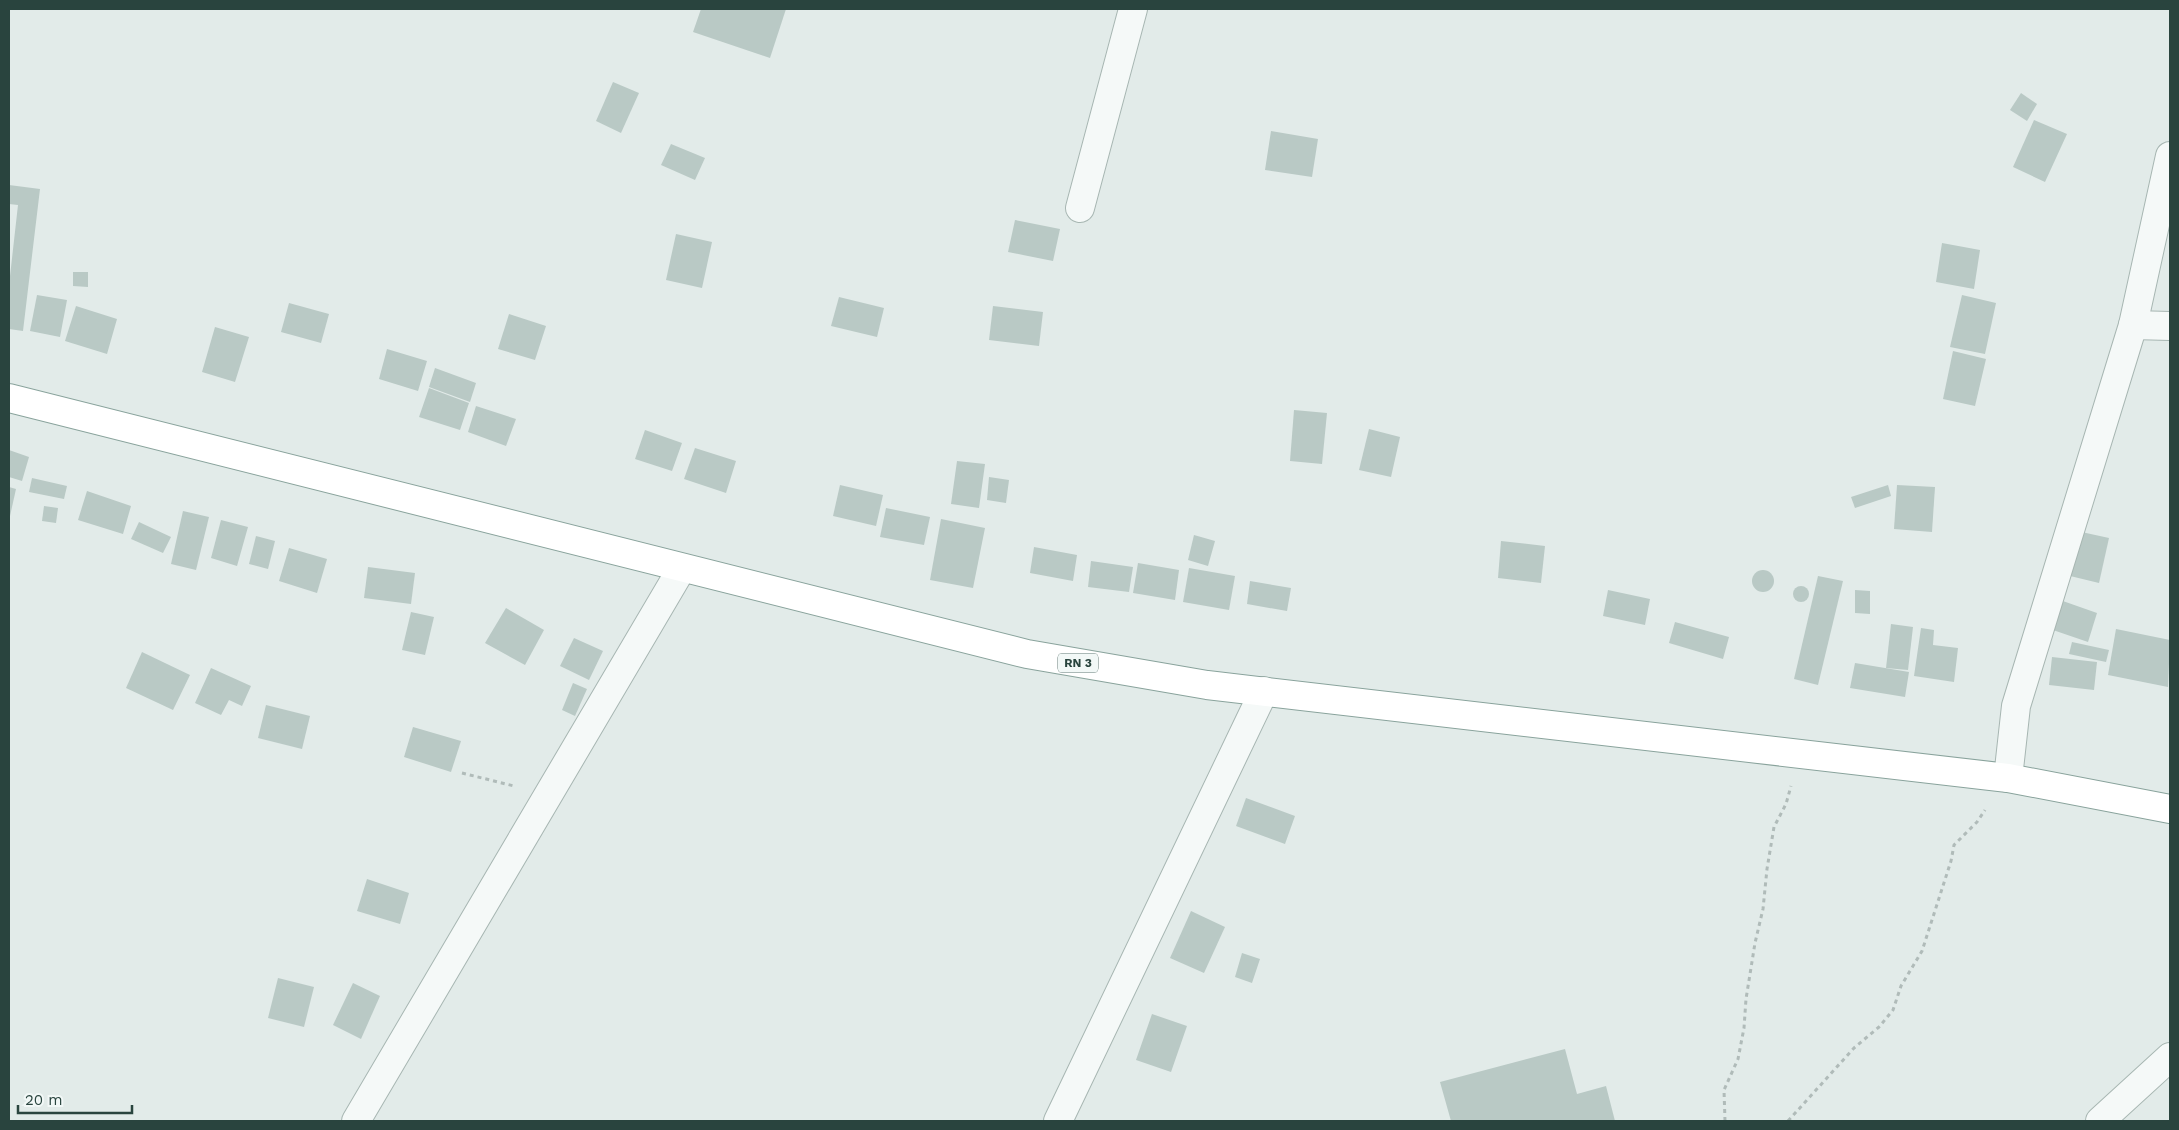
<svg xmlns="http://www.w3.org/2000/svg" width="2179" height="1130" viewBox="0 0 2179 1130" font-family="'Work Sans',sans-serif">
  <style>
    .building { fill: #b9c9c5 }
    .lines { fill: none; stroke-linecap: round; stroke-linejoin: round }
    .minor-casing { stroke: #a7b6b2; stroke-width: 30 }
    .highway-casing { stroke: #89a39c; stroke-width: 30 }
    .path { stroke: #b0bbb9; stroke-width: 3; stroke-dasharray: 4 4; stroke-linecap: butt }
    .minor { stroke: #f5f9f8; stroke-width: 28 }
    .highway { stroke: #fff; stroke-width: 28 }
    .labels { text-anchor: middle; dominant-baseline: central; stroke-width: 5; stroke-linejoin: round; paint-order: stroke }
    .shield { fill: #f2f8f7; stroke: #657a76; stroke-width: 1 }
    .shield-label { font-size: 12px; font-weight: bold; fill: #29443e }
  </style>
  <rect width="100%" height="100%" fill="#e2ebe9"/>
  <g class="building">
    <polygon points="701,9 786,9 770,58 693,32"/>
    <polygon points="613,82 639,93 621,133 596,121"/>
    <polygon points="2021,93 2037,104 2027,121 2010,110"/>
    <polygon points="2034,120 2067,134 2045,182 2013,167"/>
    <polygon points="1271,131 1318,139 1312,177 1265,170"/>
    <polygon points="671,144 705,158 695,180 661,165"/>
    <polygon points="9,185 40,189 23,331 9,329 9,285 18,205 9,204"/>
    <polygon points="1015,220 1060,229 1053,261 1008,252"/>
    <polygon points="676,234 712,242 702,288 666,280"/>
    <polygon points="1942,243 1980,250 1974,289 1936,282"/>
    <polygon points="73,272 88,272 88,287 73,286"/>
    <polygon points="37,295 67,300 60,337 30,331"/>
    <polygon points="1962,295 1996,303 1985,354 1950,347"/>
    <polygon points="839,297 884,308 877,337 831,326"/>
    <polygon points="289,303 329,314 321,343 281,332"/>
    <polygon points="76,306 117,319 107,354 65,341"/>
    <polygon points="993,306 1043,312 1039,346 989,340"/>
    <polygon points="509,314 546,326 535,360 498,349"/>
    <polygon points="215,327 249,337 235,382 202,372"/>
    <polygon points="387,349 427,361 418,391 379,379"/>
    <polygon points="1953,351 1986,359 1975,406 1943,399"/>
    <polygon points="435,368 476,383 470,402 429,387"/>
    <polygon points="429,388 469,403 460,430 419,417"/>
    <polygon points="476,406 516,419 506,446 468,432"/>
    <polygon points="1294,410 1327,413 1322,464 1290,461"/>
    <polygon points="1369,429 1400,437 1391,477 1359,470"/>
    <polygon points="645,430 682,443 672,471 635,459"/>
    <polygon points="695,448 736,461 726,493 684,479"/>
    <polygon points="9,450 29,457 22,481 9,477"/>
    <polygon points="957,461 985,464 979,508 951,504"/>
    <polygon points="989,477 1009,480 1006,503 987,500"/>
    <polygon points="32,478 67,486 64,499 29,492"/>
    <polygon points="840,485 883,495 876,526 833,516"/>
    <polygon points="1888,485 1891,496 1855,508 1851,497"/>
    <polygon points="1897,485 1935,487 1932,532 1894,529"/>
    <polygon points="9,487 16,489 10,516 9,516"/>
    <polygon points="87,491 131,506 123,534 78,520"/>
    <polygon points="44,506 58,508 56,523 42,521"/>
    <polygon points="886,508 930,517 924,545 880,537"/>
    <polygon points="183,511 209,517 196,570 171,564"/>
    <polygon points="941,519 985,528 973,588 930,580"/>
    <polygon points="221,520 248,527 237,566 211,558"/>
    <polygon points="139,522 171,537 163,553 131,539"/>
    <polygon points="2077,531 2109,538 2099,583 2066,575"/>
    <polygon points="1194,535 1215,541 1208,566 1188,560"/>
    <polygon points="256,536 275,541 268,569 249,564"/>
    <polygon points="1501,541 1545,546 1541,583 1498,578"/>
    <polygon points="1034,547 1077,555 1073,581 1030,573"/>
    <polygon points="289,548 327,559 317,593 279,581"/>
    <polygon points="1091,561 1133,567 1129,592 1088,587"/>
    <polygon points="1138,563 1179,570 1175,600 1133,593"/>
    <polygon points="368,567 415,573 411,604 364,598"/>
    <polygon points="1189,568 1235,576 1229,610 1183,602"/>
    <circle cx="1763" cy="581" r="11"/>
    <polygon points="1818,576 1843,581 1818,685 1794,679"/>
    <polygon points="1250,581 1291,588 1287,611 1247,604"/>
    <circle cx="1801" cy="594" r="8"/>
    <polygon points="1608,590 1650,599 1645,625 1603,616"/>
    <polygon points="1855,590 1870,591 1870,614 1855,613"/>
    <polygon points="2060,600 2097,613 2088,642 2050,629"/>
    <polygon points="506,608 544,630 525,665 485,643"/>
    <polygon points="411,612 434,617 425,655 402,650"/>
    <polygon points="1675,622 1729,637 1723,659 1669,643"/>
    <polygon points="1891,624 1913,627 1908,670 1886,668"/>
    <polygon points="1921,628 1934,630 1933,645 1958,648 1954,682 1914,676"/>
    <polygon points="2116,629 2170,640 2168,687 2108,675"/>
    <polygon points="574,638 603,651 589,680 560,666"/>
    <polygon points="2072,642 2109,650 2106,662 2069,654"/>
    <polygon points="142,652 190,675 173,710 126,688"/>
    <polygon points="2052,657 2097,662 2094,690 2049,685"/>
    <polygon points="1855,663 1909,672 1905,697 1850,688"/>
    <polygon points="211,668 251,686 242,706 229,700 221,715 195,703"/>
    <polygon points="573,683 587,689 575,716 562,710"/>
    <polygon points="266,705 310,716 302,749 258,738"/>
    <polygon points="413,727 461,741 451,772 404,757"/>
    <polygon points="1246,798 1295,816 1285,844 1236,826"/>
    <polygon points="367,879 409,893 400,924 357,911"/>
    <polygon points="1191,911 1225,927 1204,973 1170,958"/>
    <polygon points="1242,953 1260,959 1252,983 1235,977"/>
    <polygon points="278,978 314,987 304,1027 268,1018"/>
    <polygon points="353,983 380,996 361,1039 333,1025"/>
    <polygon points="1152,1014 1187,1026 1171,1072 1136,1060"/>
    <polygon points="1565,1049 1577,1094 1606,1086 1615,1121 1451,1121 1440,1082"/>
  </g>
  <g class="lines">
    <defs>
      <g id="minor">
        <polyline points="1080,208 1133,9"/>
        <polyline points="2133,325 2170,326"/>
        <polyline points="2008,778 2016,706 2133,325 2170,156"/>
        <polyline points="356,1121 682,568"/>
        <polyline points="1058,1121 1264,691"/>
        <polyline points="2100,1121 2170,1057"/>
      </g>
      <polyline id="highway" points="9,398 1027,654 1207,685 2008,778 2170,809"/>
    </defs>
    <use href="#minor" class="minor-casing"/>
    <use href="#highway" class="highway-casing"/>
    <g class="path">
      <polyline points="462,773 514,786"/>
      <polyline points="1725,1121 1724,1090 1738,1059 1744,1028 1746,999 1755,943 1763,909 1767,869 1774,827 1786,804 1791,786"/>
      <polyline points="1788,1121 1854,1048 1879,1027 1893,1010 1901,986 1922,951 1951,861 1954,845 1977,822 1985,810"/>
    </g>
    <use href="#minor" class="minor"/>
    <use href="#highway" class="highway"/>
  </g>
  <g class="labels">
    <rect class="shield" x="1058" y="653.5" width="40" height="19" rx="4"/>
    <g class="shield-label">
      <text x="1078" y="663">RN 3</text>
    </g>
  </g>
  <rect width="2179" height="1130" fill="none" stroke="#29443e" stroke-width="20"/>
  <path d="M18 1105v8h114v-8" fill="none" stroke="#29443e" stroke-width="2.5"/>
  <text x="25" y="1105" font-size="15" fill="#29443e" stroke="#f2f8f7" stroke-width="4" paint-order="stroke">20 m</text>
</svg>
